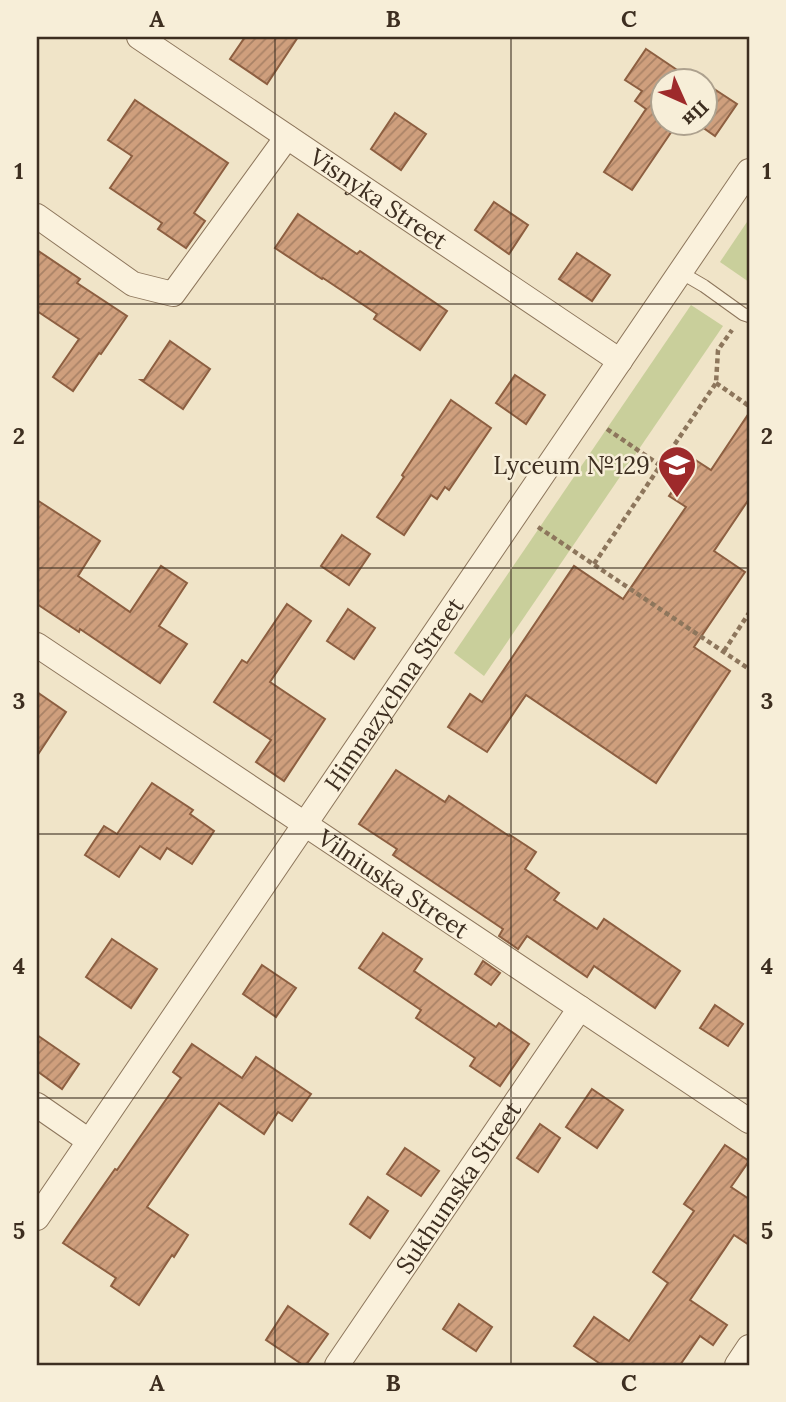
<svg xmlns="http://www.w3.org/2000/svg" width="786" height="1402" viewBox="0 0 786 1402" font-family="Lora,serif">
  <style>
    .grass { fill: #c9cf9b }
    .building { fill: url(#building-hatch); stroke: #8d5f41; stroke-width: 2 }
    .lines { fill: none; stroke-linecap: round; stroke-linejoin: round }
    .service-casing { stroke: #8d765c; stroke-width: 14 }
    .minor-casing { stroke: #8d765c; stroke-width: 26 }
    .path { stroke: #8d765c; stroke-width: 4.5; stroke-dasharray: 5 3.5; stroke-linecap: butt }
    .service { stroke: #faf1dc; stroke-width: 12 }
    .minor { stroke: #faf1dc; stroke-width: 24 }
    .grid { fill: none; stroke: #3d2e20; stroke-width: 2; stroke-opacity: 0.55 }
    .labels { text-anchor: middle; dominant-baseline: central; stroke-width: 5; stroke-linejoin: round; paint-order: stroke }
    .street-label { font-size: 24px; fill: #3d2e20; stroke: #f7eed8 }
    .poi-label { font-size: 24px; fill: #3d2e20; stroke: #f7eed8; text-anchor: end }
    .neatline { fill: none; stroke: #3d2e20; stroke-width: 2.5 }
    .grid-label { font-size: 23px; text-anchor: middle; font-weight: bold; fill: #3d2e20 }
  </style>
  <defs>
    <pattern id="building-hatch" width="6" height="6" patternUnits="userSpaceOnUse" patternTransform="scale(1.75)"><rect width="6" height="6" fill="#cf9f7d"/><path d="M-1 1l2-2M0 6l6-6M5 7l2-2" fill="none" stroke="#a98266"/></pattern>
  </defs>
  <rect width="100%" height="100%" fill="#f0e4c8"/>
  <g class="grass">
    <polygon points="749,219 749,282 720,262"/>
    <polygon points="691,305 723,326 484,676 454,653"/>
  </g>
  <g class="building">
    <polygon points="245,37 298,37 267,84 230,59"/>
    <polygon points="646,49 692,80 663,80 663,122 678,122 632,190 604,172 646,109 635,101 642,91 625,80"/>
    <polygon points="705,83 737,104 715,136 695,122 705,122"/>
    <polygon points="135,100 228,163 194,213 205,221 186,248 158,229 162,223 110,188 132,156 108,140"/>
    <polygon points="395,113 426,134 401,170 371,149"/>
    <polygon points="494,202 528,225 509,254 475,230"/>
    <polygon points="298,214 357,254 360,251 447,311 420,350 374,319 377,314 323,278 322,279 275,248"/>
    <polygon points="37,250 80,279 77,283 127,316 101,354 99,353 73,391 53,377 79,339 37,311"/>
    <polygon points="577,253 610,275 592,301 559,279"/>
    <polygon points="170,341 210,369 183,409 141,380 144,380"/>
    <polygon points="515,375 545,395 526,424 496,403"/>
    <polygon points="451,400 491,428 449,490 445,487 437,499 431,495 404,535 377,517 404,477 402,475"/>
    <polygon points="749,413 749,499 714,551 745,572 694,647 730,671 656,783 526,695 487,752 448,727 470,694 482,702 574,566 623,599 686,507 669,496 694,459 711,470"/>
    <polygon points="37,500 100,541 78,576 130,612 161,566 187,583 159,626 187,644 160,683 80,629 79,632 37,604"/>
    <polygon points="342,535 370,554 349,585 321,566"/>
    <polygon points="287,604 311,621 270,682 325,719 284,781 256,762 271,740 214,702 242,660 247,663"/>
    <polygon points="348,609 375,628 354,659 327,641"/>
    <polygon points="37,692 66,712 37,756"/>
    <polygon points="396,770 445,802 449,796 509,836 510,835 536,852 525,869 559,893 554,900 597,929 604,919 680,971 655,1008 594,966 587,977 527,936 518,949 499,936 503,929 393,855 397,849 359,824"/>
    <polygon points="152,783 193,810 190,814 214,831 192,864 167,848 160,859 140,846 119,877 85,855 104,826 117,834"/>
    <polygon points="383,933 422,959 414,971 496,1027 499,1023 529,1044 500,1086 470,1066 475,1058 416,1018 421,1010 359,968"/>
    <polygon points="112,939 157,969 131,1008 86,977"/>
    <polygon points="483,961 500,973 491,985 475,974"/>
    <polygon points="262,965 296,988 276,1017 243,994"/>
    <polygon points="715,1005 743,1024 728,1046 700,1028"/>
    <polygon points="37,1035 79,1064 62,1089 37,1071"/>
    <polygon points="192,1044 242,1078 256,1057 311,1094 292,1121 278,1112 264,1134 219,1103 147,1207 188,1235 174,1257 172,1255 139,1305 111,1286 116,1278 63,1243 115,1169 117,1170 181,1078 173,1072"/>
    <polygon points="592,1089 623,1110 597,1148 566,1127"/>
    <polygon points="540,1124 560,1138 538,1172 517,1158"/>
    <polygon points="725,1145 749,1161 731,1187 749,1199 749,1245 734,1235 690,1300 727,1325 713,1345 700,1336 680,1365 602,1365 574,1346 594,1317 629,1341 668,1283 653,1272 694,1211 684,1204"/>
    <polygon points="405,1148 439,1171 421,1196 387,1174"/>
    <polygon points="368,1197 388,1211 370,1238 350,1224"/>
    <polygon points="459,1304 492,1327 476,1351 443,1329"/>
    <polygon points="288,1306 328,1334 306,1365 303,1365 266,1340"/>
  </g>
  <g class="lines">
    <defs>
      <polyline id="service" points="680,272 704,286 743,314 749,316"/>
      <g id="minor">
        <path id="s1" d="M139 37 620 361"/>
        <polyline points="37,216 133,284 173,294 287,137"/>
        <path id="s2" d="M37 645 749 1121"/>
        <polyline points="37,1105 89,1141"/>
        <path id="s3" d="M37 1218 749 171"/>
        <path id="s4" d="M337 1365 580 1008"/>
        <polyline points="737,1365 749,1347"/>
      </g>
    </defs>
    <use href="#service" class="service-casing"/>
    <use href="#minor" class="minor-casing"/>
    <g class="path">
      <polyline points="716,383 749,406"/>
      <polyline points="607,429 680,479"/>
      <polyline points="538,527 749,669"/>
      <polyline points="594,564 716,383 718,350 732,330"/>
      <polyline points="724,651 749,613"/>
    </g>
    <use href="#service" class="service"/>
    <use href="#minor" class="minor"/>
  </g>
  <path class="grid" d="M275 37V1365M511 37V1365M37 304H749M37 568H749M37 834H749M37 1098H749"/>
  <defs>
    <symbol id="school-pin" viewBox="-11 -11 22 30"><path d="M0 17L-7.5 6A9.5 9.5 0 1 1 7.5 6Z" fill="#9e2a2b" stroke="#f7eed8"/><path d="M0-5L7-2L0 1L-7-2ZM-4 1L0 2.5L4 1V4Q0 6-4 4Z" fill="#fff"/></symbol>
  </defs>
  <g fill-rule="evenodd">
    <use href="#school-pin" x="655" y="443" width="44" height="60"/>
  </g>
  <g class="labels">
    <g class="street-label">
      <text stroke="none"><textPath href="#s1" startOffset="289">Visnyka Street</textPath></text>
      <text stroke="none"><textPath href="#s3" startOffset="634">Himnazychna Street</textPath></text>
      <text stroke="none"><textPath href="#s2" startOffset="429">Vilniuska Street</textPath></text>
      <text stroke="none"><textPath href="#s4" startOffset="215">Sukhumska Street</textPath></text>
    </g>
    <g class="poi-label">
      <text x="650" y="465">Lyceum №129</text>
    </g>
  </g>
  <rect width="786" height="1402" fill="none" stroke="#f7eed8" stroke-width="77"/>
  <g transform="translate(684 102) rotate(135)"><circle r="33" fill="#f7eed8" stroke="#ada18e" stroke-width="2"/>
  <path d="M0-5L12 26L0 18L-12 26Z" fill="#9e2a2b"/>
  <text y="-10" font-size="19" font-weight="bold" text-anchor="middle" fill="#3d2e20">Пн</text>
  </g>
  <rect x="38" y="38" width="710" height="1326" class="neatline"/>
  <g class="grid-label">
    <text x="157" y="27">A</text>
    <text x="393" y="27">B</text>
    <text x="629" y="27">C</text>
    <text x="19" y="179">1</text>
    <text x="767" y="179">1</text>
    <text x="19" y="444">2</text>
    <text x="767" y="444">2</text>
    <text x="19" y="709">3</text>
    <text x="767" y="709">3</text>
    <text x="19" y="974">4</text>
    <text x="767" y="974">4</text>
    <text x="19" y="1239">5</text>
    <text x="767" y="1239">5</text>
    <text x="157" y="1391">A</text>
    <text x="393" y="1391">B</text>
    <text x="629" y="1391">C</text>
  </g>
</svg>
